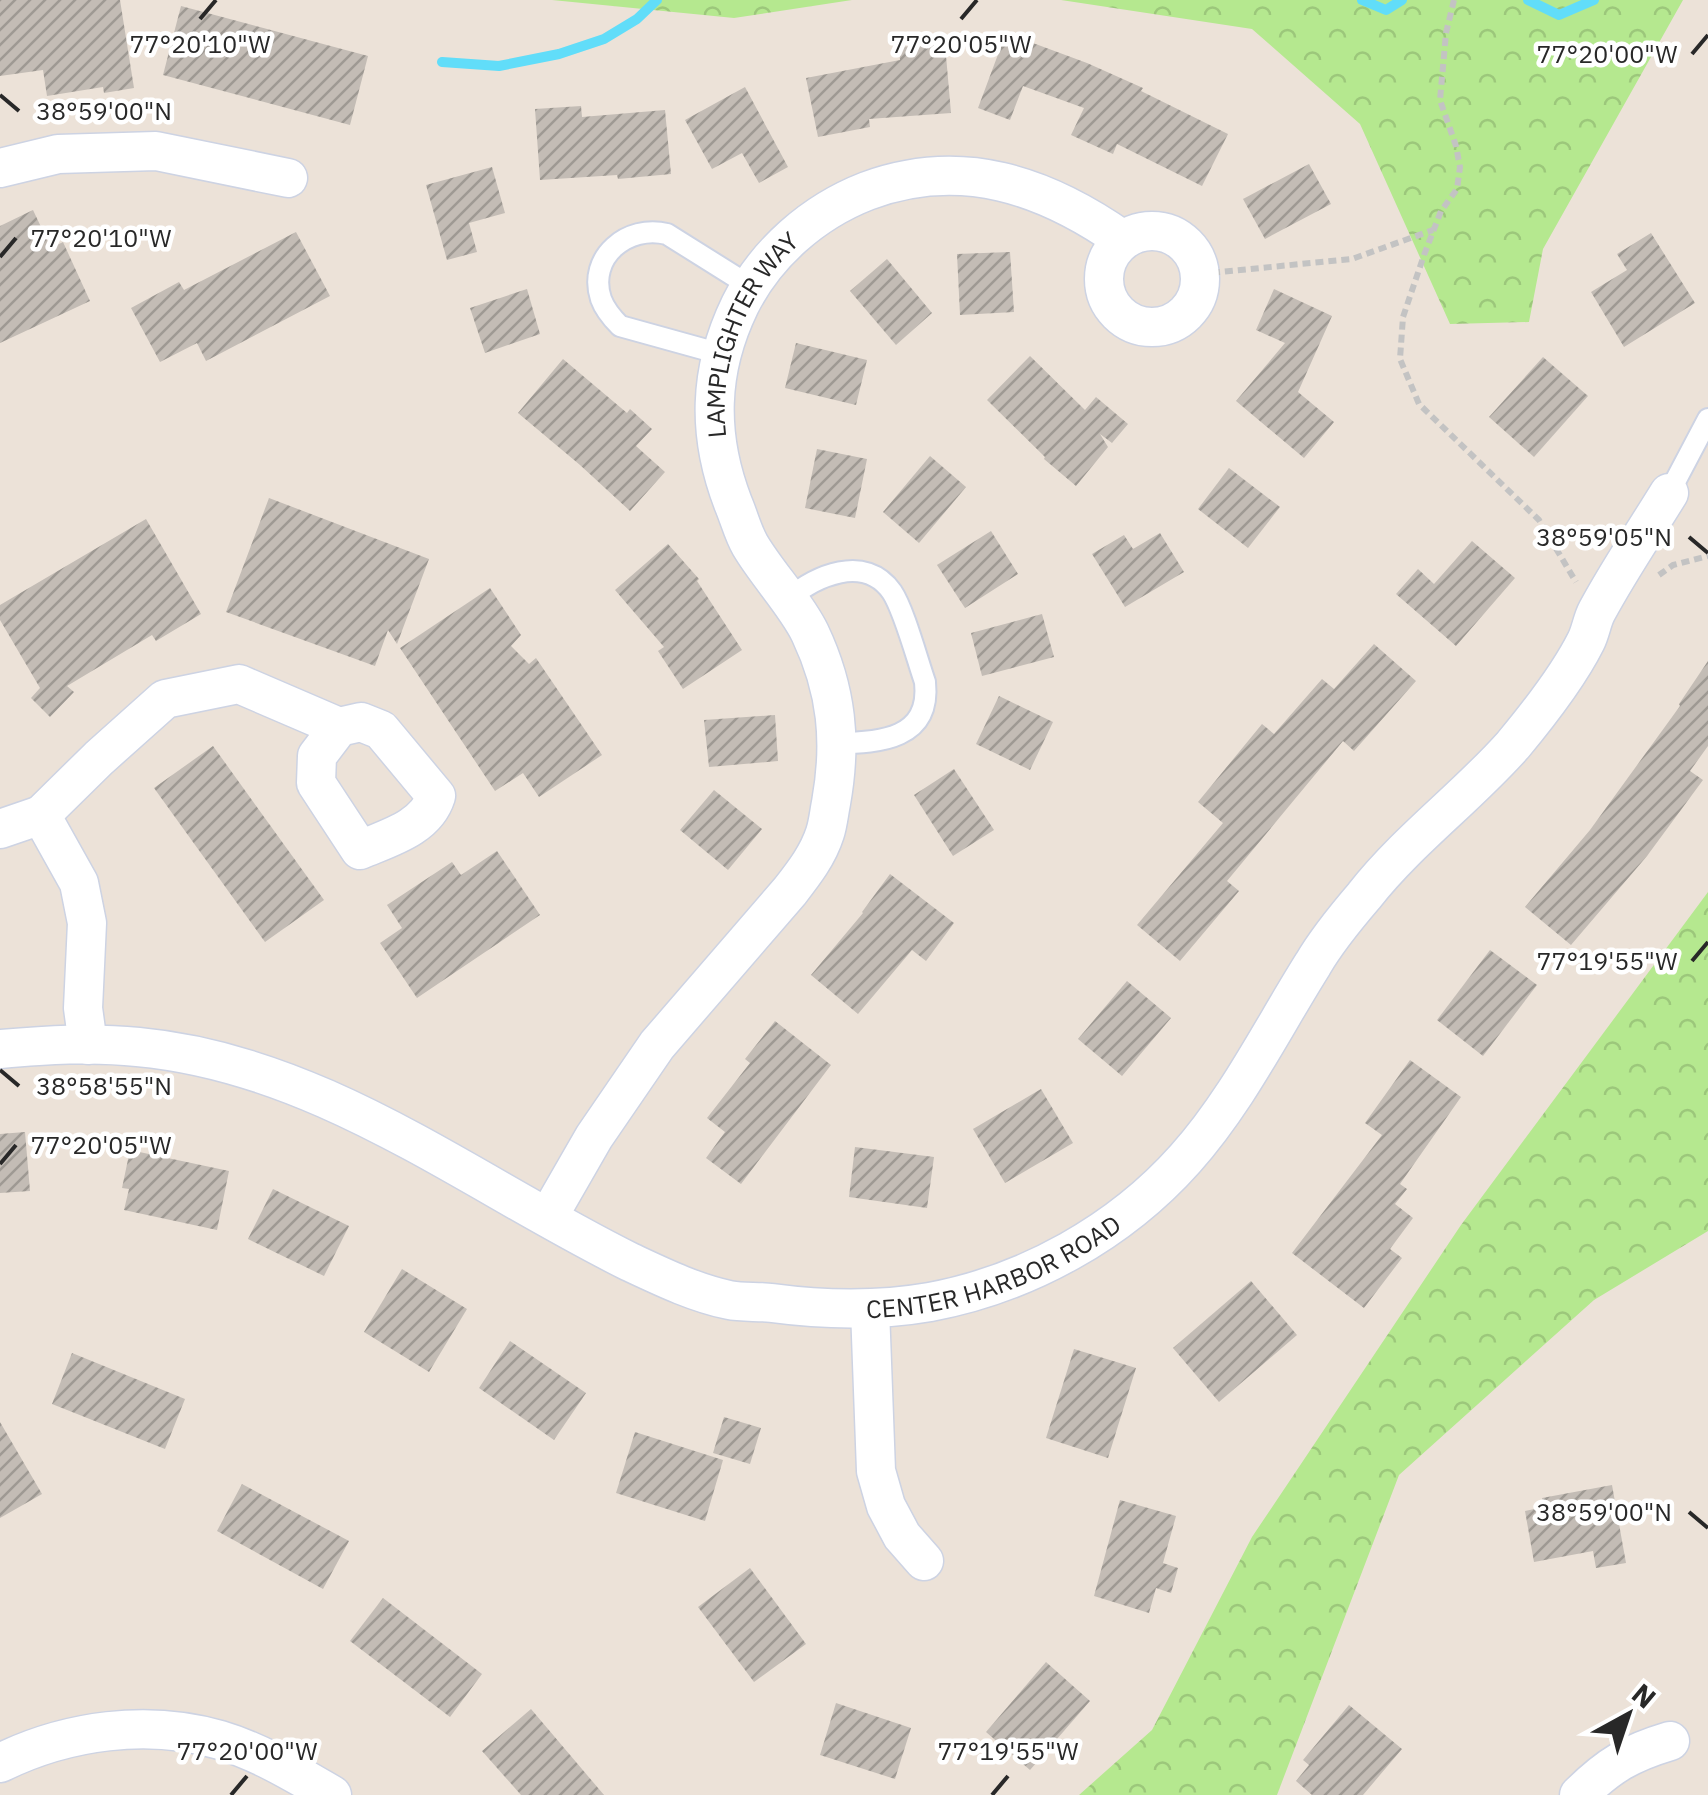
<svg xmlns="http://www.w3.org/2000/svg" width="1708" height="1795" viewBox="0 0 1708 1795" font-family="'IBM Plex Sans',sans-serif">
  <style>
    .forest { fill: url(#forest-crowns) }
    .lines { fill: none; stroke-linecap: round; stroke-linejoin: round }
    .stream { stroke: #61ddf9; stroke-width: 10 }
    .building { fill: url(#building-hatch) }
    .service-casing { stroke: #cdd3e3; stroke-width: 24 }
    .minor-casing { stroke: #cdd3e3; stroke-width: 41 }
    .path { stroke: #c3c3c3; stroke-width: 6; stroke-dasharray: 8 5; stroke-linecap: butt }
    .service { stroke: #fff; stroke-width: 20 }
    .minor { stroke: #fff; stroke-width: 38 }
    .ticks { fill: none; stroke: #282828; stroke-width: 4 }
    .labels { text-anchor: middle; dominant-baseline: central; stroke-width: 9; stroke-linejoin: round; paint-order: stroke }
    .street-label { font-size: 25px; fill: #282828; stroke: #fff }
    .ticks-label { font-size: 25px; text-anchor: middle; fill: #282828; stroke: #fff; stroke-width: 9; stroke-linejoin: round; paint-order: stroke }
  </style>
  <defs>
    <pattern id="forest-crowns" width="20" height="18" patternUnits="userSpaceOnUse" patternTransform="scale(2.5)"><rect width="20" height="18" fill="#b5e88f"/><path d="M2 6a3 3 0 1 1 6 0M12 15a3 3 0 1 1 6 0" fill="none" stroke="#9cc77b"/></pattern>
    <pattern id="building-hatch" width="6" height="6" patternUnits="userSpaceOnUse" patternTransform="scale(2.5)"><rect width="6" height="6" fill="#c3bcb5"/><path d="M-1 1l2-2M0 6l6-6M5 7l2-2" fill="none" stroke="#9e9993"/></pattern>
  </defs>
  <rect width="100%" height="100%" fill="#ece2d8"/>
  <g class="forest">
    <polygon points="552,0 852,0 734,18"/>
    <polygon points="1061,0 1683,0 1543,249 1529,322 1450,324 1360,124 1252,29"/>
    <polygon points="1708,892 1708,1231 1594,1300 1399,1475 1277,1795 1079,1795 1152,1730 1252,1537 1461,1225"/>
  </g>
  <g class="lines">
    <g class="stream">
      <polyline points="1362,0 1386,10 1402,0"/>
      <polyline points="1528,0 1559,15 1594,0"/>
      <polyline points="442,62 499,66 559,54 604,39 637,19 657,0"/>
    </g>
  </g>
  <g class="building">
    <polygon points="0,0 120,0 134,88 104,93 103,87 47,96 43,70 0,76"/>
    <polygon points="181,6 368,56 350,125 163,75"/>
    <polygon points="1006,33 1087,63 1143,88 1141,91 1228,134 1202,186 1117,144 1113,154 1071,135 1084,108 1023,86 1010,120 978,108"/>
    <polygon points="945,44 951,113 869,119 870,127 818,137 806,78 900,60 899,47"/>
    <polygon points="745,87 788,167 759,183 742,153 712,169 685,120"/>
    <polygon points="581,106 582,117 665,110 671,174 618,179 617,175 540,180 535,109"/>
    <polygon points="1309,164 1331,204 1265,239 1243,199"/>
    <polygon points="492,167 505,213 469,223 477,252 447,260 426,185"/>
    <polygon points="33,210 51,248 63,242 90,301 0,343 0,226"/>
    <polygon points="296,232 330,296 206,361 197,343 160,362 131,308 179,282 184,290"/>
    <polygon points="1651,233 1695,303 1624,347 1591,292 1627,270 1617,254"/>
    <polygon points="1010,252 1014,312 960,315 957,254"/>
    <polygon points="887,259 932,313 896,345 850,291"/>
    <polygon points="527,289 540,334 485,353 470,308"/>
    <polygon points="1274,289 1332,316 1298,392 1334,422 1304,458 1236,401 1285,343 1256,330"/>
    <polygon points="796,343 867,360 856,405 785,388"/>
    <polygon points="1030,356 1085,410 1096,397 1128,424 1112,443 1100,434 1108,447 1076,486 1044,459 1045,457 987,400"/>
    <polygon points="1543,357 1588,396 1534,457 1489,417"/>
    <polygon points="563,359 627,413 630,409 652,429 636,446 665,472 630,511 580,465 518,413"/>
    <polygon points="817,449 867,459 855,518 805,508"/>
    <polygon points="930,456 966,487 919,543 883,512"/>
    <polygon points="1229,468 1280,507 1248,548 1198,509"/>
    <polygon points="269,498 429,559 397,644 388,630 375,666 226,612"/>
    <polygon points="146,519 201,614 156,641 152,635 67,686 74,692 50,717 31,698 40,688 0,620 0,605"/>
    <polygon points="991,531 1018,574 965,608 937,565"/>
    <polygon points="1160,533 1184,572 1125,607 1092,554 1124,535 1133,549"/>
    <polygon points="1472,541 1515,578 1456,646 1396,594 1418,569 1434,584"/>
    <polygon points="668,544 699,579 697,581 742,650 683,689 658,651 664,647 615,590"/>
    <polygon points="490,588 521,635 511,646 529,664 536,658 602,755 539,797 523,773 495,791 400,648"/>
    <polygon points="1042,614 1054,657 982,676 971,633"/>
    <polygon points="1374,644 1416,681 1354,751 1343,741 1227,881 1239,891 1180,961 1137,925 1223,823 1198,802 1262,724 1274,734 1322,679 1334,689"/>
    <polygon points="1708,661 1708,746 1690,771 1703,780 1647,856 1571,945 1525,907 1590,830 1680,706 1679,704"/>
    <polygon points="999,696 1053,722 1030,770 976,744"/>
    <polygon points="775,715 778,761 709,767 704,720"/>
    <polygon points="213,746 324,900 265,942 154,788"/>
    <polygon points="954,769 994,830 953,856 914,795"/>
    <polygon points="714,790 762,829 728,870 680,830"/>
    <polygon points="497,851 540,915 417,998 380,943 402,928 387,905 452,862 461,875"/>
    <polygon points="890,874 954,923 926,961 912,950 858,1014 811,975 863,913 862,912"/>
    <polygon points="1490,950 1537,985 1483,1056 1437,1020"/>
    <polygon points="1127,981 1171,1018 1122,1076 1078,1039"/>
    <polygon points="775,1021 831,1065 741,1184 706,1158 725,1132 707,1118 750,1063 745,1059"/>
    <polygon points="1410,1060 1461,1097 1400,1184 1407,1189 1395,1204 1413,1218 1390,1249 1402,1258 1364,1308 1292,1253 1382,1135 1365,1123"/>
    <polygon points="1041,1089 1073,1143 1005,1183 973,1129"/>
    <polygon points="25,1132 30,1191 0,1193 0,1134"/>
    <polygon points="855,1147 934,1157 927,1208 849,1197"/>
    <polygon points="130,1150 229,1171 217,1230 124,1210 129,1189 122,1188"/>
    <polygon points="273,1189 349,1226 324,1276 248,1239"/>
    <polygon points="402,1269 467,1309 429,1372 364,1332"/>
    <polygon points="1251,1281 1297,1335 1219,1402 1173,1348"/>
    <polygon points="510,1341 586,1393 554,1440 479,1388"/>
    <polygon points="1074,1349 1136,1368 1108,1458 1046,1438"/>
    <polygon points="72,1353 185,1399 165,1449 52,1404"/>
    <polygon points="724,1417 761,1428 750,1464 713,1453"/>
    <polygon points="0,1422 42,1494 0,1518"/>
    <polygon points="635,1432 723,1460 705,1521 616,1493"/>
    <polygon points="242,1484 349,1541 323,1589 217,1531"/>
    <polygon points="1612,1485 1626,1563 1596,1568 1593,1551 1534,1562 1525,1511 1544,1507 1542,1498"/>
    <polygon points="1120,1500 1176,1516 1163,1563 1178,1568 1171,1593 1156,1588 1149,1613 1094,1596"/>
    <polygon points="750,1568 806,1644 754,1682 698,1607"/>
    <polygon points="383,1598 482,1674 450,1717 350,1641"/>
    <polygon points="1046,1662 1090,1701 1030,1770 986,1732"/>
    <polygon points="836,1703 911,1728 895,1779 820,1755"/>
    <polygon points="1349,1705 1402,1749 1363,1795 1312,1795 1296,1781 1309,1765 1303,1760"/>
    <polygon points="531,1709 604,1795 521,1795 482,1751"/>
  </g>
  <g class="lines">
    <defs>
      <g id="service">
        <path d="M721 354 620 326C612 318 605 310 601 299 587 257 628 224 667 234L750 286"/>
        <polyline points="1669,493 1708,419"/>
        <path d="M787 600C815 576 865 553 892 592 904 610 917 659 925 682 931 739 880 743 837 743"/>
      </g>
      <g id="minor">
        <polyline points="0,168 58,154 156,151 288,178"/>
        <circle cx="1152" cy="279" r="48"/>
        <path d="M41 815 99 758 165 699 239 684 339 727 361 722 381 730 436 796C426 828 388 838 360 850L316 783 317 756 339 727"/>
        <polyline points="0,829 41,815 79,883 87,923 83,1008 88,1045"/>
        <path id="s1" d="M0 1049C46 1045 92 1042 138 1047 322 1064 470 1183 630 1262 662 1277 695 1293 729 1300 743 1303 758 1301 772 1303 824 1310 878 1311 930 1302 1027 1284 1120 1232 1185 1159 1237 1101 1272 1029 1313 964 1327 940 1346 917 1364 896 1408 840 1466 798 1513 745 1538 715 1569 675 1586 641 1591 631 1592 620 1597 611 1619 570 1645 532 1669 493"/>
        <path id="s2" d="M548 1217 594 1137 657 1045 790 891C804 873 818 855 825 833 828 824 829 813 831 803 842 742 837 690 810 633 796 604 767 574 750 545 743 533 739 517 733 503 707 435 708 371 740 305 766 253 813 212 867 191 961 156 1045 185 1123 240"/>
        <polyline points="870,1309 876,1471 886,1506 902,1536 924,1561"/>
        <path d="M0 1763C67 1730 148 1719 220 1740 260 1752 296 1774 332 1795"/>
        <path d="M1579 1795C1609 1765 1630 1753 1670 1741"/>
      </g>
    </defs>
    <use href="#service" class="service-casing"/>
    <use href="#minor" class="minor-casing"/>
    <g class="path">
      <polyline points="1454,0 1446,33 1440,100 1456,146 1460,167 1457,189 1441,211 1424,255 1403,317 1400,359 1419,404 1539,520 1576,582"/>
      <polyline points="1199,274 1352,259 1433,230"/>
      <polyline points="1659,575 1673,565 1708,556"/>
    </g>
    <use href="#service" class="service"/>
    <use href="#minor" class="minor"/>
  </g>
  <path class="ticks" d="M200 19 216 0M961 19 977 0M1692 54 1708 35M0 95 19 111M0 257 16 238M1689 537 1708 553M1692 961 1708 942M0 1070 19 1086M0 1164 16 1145M1689 1512 1708 1528M231 1795 247 1776M992 1795 1008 1776"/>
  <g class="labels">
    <g class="street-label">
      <text stroke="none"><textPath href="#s2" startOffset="1012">LAMPLIGHTER WAY</textPath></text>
      <text stroke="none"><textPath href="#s1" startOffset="1058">CENTER HARBOR ROAD</textPath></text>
    </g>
  </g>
  <g class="ticks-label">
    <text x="200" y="53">77°20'10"W</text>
    <text x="961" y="53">77°20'05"W</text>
    <text x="1607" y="63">77°20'00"W</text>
    <text x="104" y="120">38°59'00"N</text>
    <text x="101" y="247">77°20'10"W</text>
    <text x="1604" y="546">38°59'05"N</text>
    <text x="1607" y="970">77°19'55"W</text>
    <text x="104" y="1095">38°58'55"N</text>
    <text x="101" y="1154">77°20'05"W</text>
    <text x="1604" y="1521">38°59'00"N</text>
    <text x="247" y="1760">77°20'00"W</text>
    <text x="1008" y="1760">77°19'55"W</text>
  </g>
  <g transform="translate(1628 1715) rotate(40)" stroke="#ffffff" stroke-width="8" paint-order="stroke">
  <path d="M0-8L18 38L0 25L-18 38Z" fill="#282828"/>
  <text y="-15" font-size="28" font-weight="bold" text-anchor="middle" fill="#282828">N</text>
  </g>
</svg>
